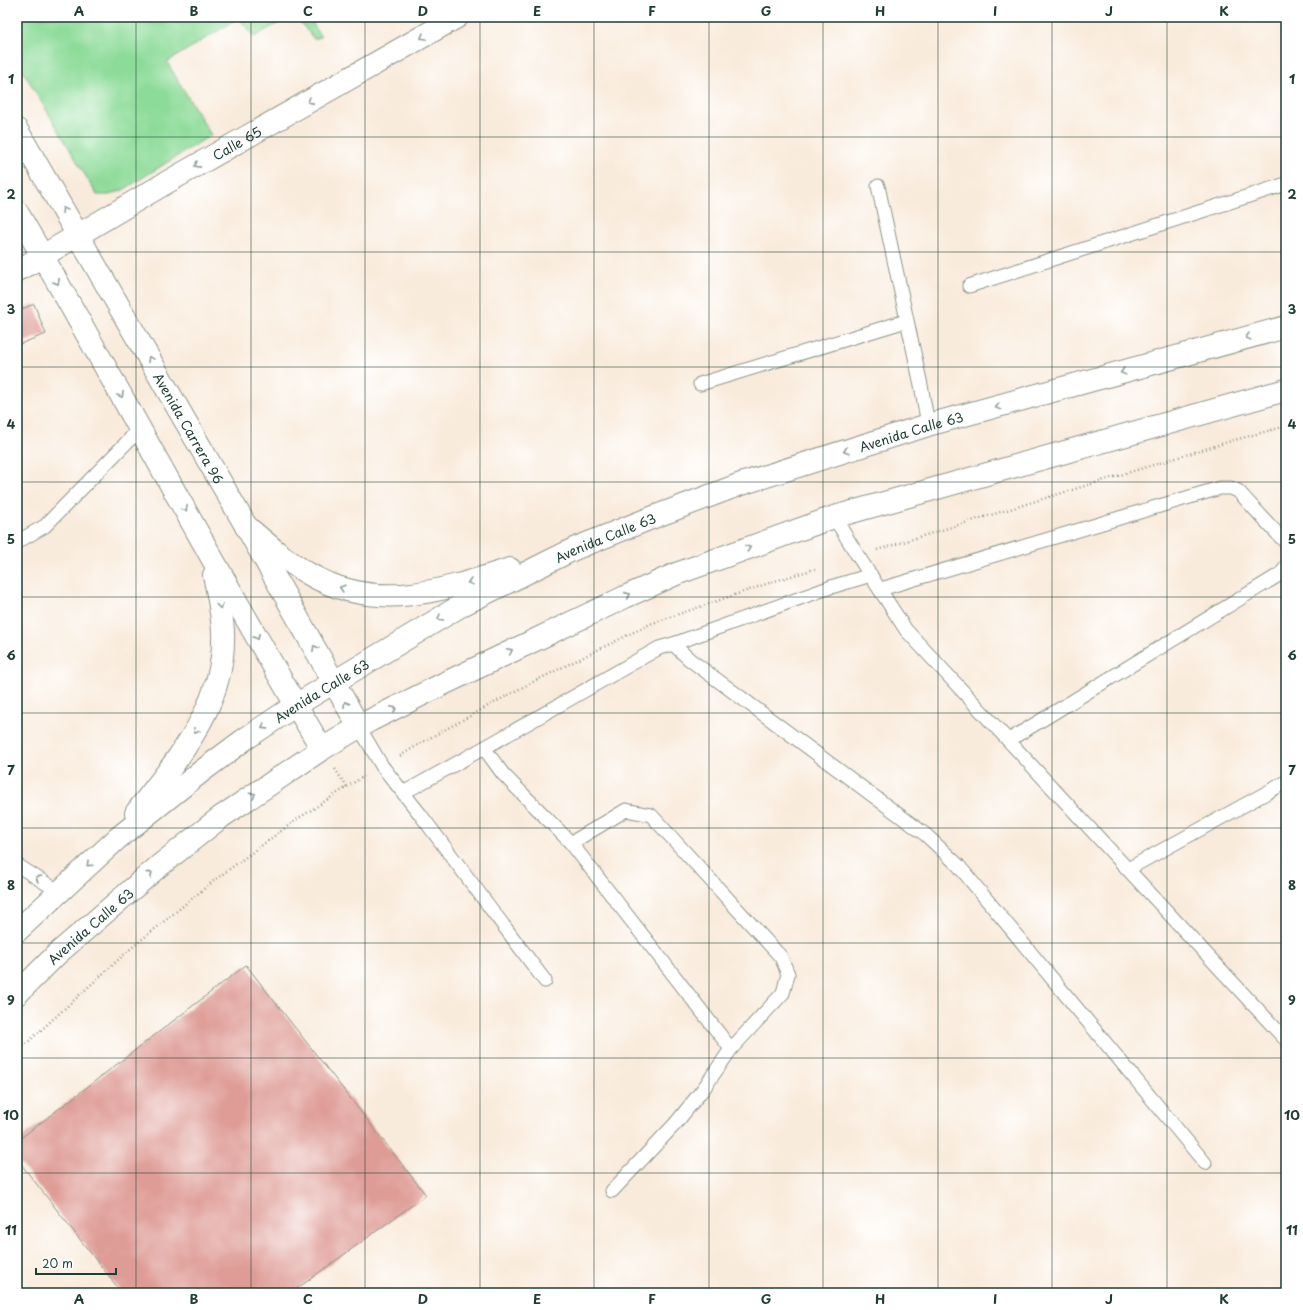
<svg xmlns="http://www.w3.org/2000/svg" width="1303" height="1310" viewBox="0 0 1303 1310" font-family="'Playpen Sans',sans-serif">
  <style>
    .green { fill: #8ddb99; stroke: #568c66 }
    .building { fill: #df9c96 }
    .lines { fill: none; stroke-linecap: round; stroke-linejoin: round }
    .service-casing { stroke: #8c9488; stroke-width: 15 }
    .minor-casing { stroke: #8c9488; stroke-width: 24 }
    .tertiary-casing { stroke: #8c9488; stroke-width: 24 }
    .secondary-casing { stroke: #8c9488; stroke-width: 24 }
    .path { stroke: #8c9488; stroke-width: 2.5; stroke-dasharray: 1 3; stroke-linecap: butt }
    .service { stroke: #fff; stroke-width: 13 }
    .minor { stroke: #fff; stroke-width: 22 }
    .tertiary { stroke: #fff; stroke-width: 22 }
    .secondary { stroke: #fff; stroke-width: 22 }
    .oneway { stroke: #8f9e9a }
    .grid { fill: none; stroke: #1f3d34; stroke-width: 1; stroke-opacity: 0.55 }
    .labels { text-anchor: middle; dominant-baseline: central; stroke-width: 3; stroke-linejoin: round; paint-order: stroke }
    .street-label { font-size: 13px; fill: #1f3d34; stroke: #fff }
    .neatline { fill: none; stroke: #1f3d34; stroke-width: 1.5 }
    .grid-label { font-size: 13px; text-anchor: middle; font-weight: bold; fill: #1f3d34 }
  </style>
  <rect width="100%" height="100%" fill="#fff"/>
  <filter id="ink" filterUnits="userSpaceOnUse"><feTurbulence type="fractalNoise" baseFrequency=".025" numOctaves="2"/><feDisplacementMap in="SourceGraphic" scale="8" xChannelSelector="R" yChannelSelector="G"/><feConvolveMatrix kernelMatrix="1 2 1 2 8 2 1 2 1" color-interpolation-filters="sRGB"/></filter>
  <filter id="wash" filterUnits="userSpaceOnUse"><feTurbulence type="fractalNoise" baseFrequency=".012" numOctaves="4" result="noise"/><feDisplacementMap in="SourceGraphic" scale="16" xChannelSelector="R" yChannelSelector="G"/><feGaussianBlur stdDeviation="0.9" result="paint"/><feColorMatrix in="noise" values="0 0 0 0 0 0 0 0 0 0 0 0 0 0 0 0 0 1.4 0 .05"/><feComposite in="paint" operator="in"/></filter>
  <g filter="url(#wash)">
    <rect width="100%" height="100%" fill="#f9ebdc"/>
    <g class="green">
      <polygon points="17,17 289,17 254,37 239,18 167,62 211,135 123,190 109,195 97,195 17,61"/>
      <polygon points="296,17 309,17 321,37 314,39"/>
    </g>
    <g id="blocks">
      <g class="building">
        <polygon points="34,304 46,334 17,345 17,311"/>
        <polygon points="246,965 426,1195 291,1293 122,1293 17,1159 17,1141"/>
      </g>
    </g>
  </g>
  <g filter="url(#ink)">
    <use href="#blocks" fill-opacity="0" stroke="#8c9488" stroke-width="1"/>
    <g class="lines">
      <defs>
        <g id="service">
          <polyline points="878,186 921,385 928,425"/>
          <polyline points="969,286 1286,184"/>
          <polyline points="700,384 906,321"/>
          <polyline points="834,517 858,556 906,630 1286,1040"/>
          <polyline points="17,542 45,526 130,439 139,427"/>
          <polyline points="881,589 1220,488 1231,488 1238,491 1286,543"/>
          <polyline points="673,644 831,587 871,575"/>
          <polyline points="359,727 382,766 420,814 545,981"/>
          <polyline points="1009,740 1282,573 1286,566"/>
          <polyline points="484,748 659,648 673,644 689,659 926,835 958,865 1205,1163"/>
          <polyline points="403,793 484,748 503,774 571,843 731,1049 704,1088 676,1123 612,1191"/>
          <polyline points="571,843 626,810 651,815 781,957 788,974 783,993 731,1049"/>
          <polyline points="17,865 58,891"/>
          <polyline points="1128,869 1286,782"/>
        </g>
        <g id="minor">
          <path id="s1" d="M17 270 29 264 164 184 457 17"/>
        </g>
        <g id="tertiary">
          <path id="s2" d="M17 130 246 526 359 727"/>
        </g>
        <g id="secondary">
          <path d="M17 212C121 390 216 572 322 749"/>
          <path d="M246 526C266 543 286 561 309 574 376 613 442 591 510 569"/>
          <path d="M136 813C178 758 226 705 223 632 222 612 218 594 214 575"/>
          <path id="s3" d="M17 931 118 838 202 771 245 739 296 705 462 605 574 549 646 520 741 484 928 425 1286 327"/>
          <path id="s4" d="M17 994 57 954 159 866 221 817 322 749 369 721 439 686 625 597 676 574 834 517 1286 390"/>
        </g>
      </defs>
      <use href="#service" class="service-casing"/>
      <use href="#minor" class="minor-casing"/>
      <use href="#tertiary" class="tertiary-casing"/>
      <use href="#secondary" class="secondary-casing"/>
      <g class="path">
        <polyline points="877,550 1231,441 1286,426"/>
        <polyline points="400,756 426,740 523,687 650,624 778,580 815,569"/>
        <polyline points="335,769 347,787"/>
        <polyline points="17,1052 129,950 216,879 296,820 364,776"/>
      </g>
      <use href="#service" class="service"/>
      <use href="#minor" class="minor"/>
      <use href="#tertiary" class="tertiary"/>
      <use href="#secondary" class="secondary"/>
    </g>
    <defs><path id="oneway-chevron" d="M-2-3.5L2.5 0L-2 3.5" fill="none" stroke-width="1.6" stroke-linecap="round" stroke-linejoin="round"/></defs>
    <g class="oneway">
      <use href="#oneway-chevron" transform="translate(423 37) rotate(150)"/>
      <use href="#oneway-chevron" transform="translate(310 101) rotate(151)"/>
      <use href="#oneway-chevron" transform="translate(197 165) rotate(151)"/>
      <use href="#oneway-chevron" transform="translate(64 210) rotate(-120)"/>
      <use href="#oneway-chevron" transform="translate(57 282) rotate(61)"/>
      <use href="#oneway-chevron" transform="translate(1248 337) rotate(165)"/>
      <use href="#oneway-chevron" transform="translate(150 359) rotate(-120)"/>
      <use href="#oneway-chevron" transform="translate(1123 372) rotate(165)"/>
      <use href="#oneway-chevron" transform="translate(121 395) rotate(61)"/>
      <use href="#oneway-chevron" transform="translate(998 407) rotate(165)"/>
      <use href="#oneway-chevron" transform="translate(846 451) rotate(162)"/>
      <use href="#oneway-chevron" transform="translate(185 509) rotate(61)"/>
      <use href="#oneway-chevron" transform="translate(748 548) rotate(-20)"/>
      <use href="#oneway-chevron" transform="translate(470 582) rotate(163)"/>
      <use href="#oneway-chevron" transform="translate(342 588) rotate(-164)"/>
      <use href="#oneway-chevron" transform="translate(628 595) rotate(-24)"/>
      <use href="#oneway-chevron" transform="translate(220 606) rotate(81)"/>
      <use href="#oneway-chevron" transform="translate(440 618) rotate(150)"/>
      <use href="#oneway-chevron" transform="translate(257 637) rotate(60)"/>
      <use href="#oneway-chevron" transform="translate(315 648) rotate(-119)"/>
      <use href="#oneway-chevron" transform="translate(510 651) rotate(-26)"/>
      <use href="#oneway-chevron" transform="translate(346 704) rotate(-120)"/>
      <use href="#oneway-chevron" transform="translate(394 709) rotate(-27)"/>
      <use href="#oneway-chevron" transform="translate(264 727) rotate(147)"/>
      <use href="#oneway-chevron" transform="translate(196 731) rotate(120)"/>
      <use href="#oneway-chevron" transform="translate(253 795) rotate(-34)"/>
      <use href="#oneway-chevron" transform="translate(89 864) rotate(138)"/>
      <use href="#oneway-chevron" transform="translate(150 874) rotate(-41)"/>
      <use href="#oneway-chevron" transform="translate(38 878) rotate(-148)"/>
    </g>
  </g>
  <path class="grid" d="M136 17V1293M251 17V1293M365 17V1293M480 17V1293M594 17V1293M709 17V1293M823 17V1293M938 17V1293M1052 17V1293M1167 17V1293M17 137H1286M17 252H1286M17 367H1286M17 482H1286M17 597H1286M17 713H1286M17 828H1286M17 943H1286M17 1058H1286M17 1173H1286"/>
  <g class="labels">
    <g class="street-label">
      <text stroke="none"><textPath href="#s1" startOffset="254">Calle 65</textPath></text>
      <text stroke="none"><textPath href="#s2" startOffset="344">Avenida Carrera 96</textPath></text>
      <text stroke="none"><textPath href="#s3" startOffset="1036">Avenida Calle 63</textPath></text>
      <text stroke="none"><textPath href="#s3" startOffset="712">Avenida Calle 63</textPath></text>
      <text stroke="none"><textPath href="#s3" startOffset="389">Avenida Calle 63</textPath></text>
      <text stroke="none"><textPath href="#s4" startOffset="100">Avenida Calle 63</textPath></text>
    </g>
  </g>
  <rect width="1303" height="1310" fill="none" stroke="#fff" stroke-width="44"/>
  <path d="M36 1268v6h80v-6" fill="none" stroke="#1f3d34" stroke-width="2"/>
  <text x="42" y="1268" font-size="12" fill="#1f3d34" stroke="#ffffff" stroke-width="3" paint-order="stroke">20 m</text>
  <rect x="22" y="22" width="1259" height="1266" class="neatline"/>
  <g class="grid-label">
    <text x="79" y="16">A</text>
    <text x="194" y="16">B</text>
    <text x="308" y="16">C</text>
    <text x="423" y="16">D</text>
    <text x="537" y="16">E</text>
    <text x="652" y="16">F</text>
    <text x="766" y="16">G</text>
    <text x="880" y="16">H</text>
    <text x="995" y="16">I</text>
    <text x="1109" y="16">J</text>
    <text x="1224" y="16">K</text>
    <text x="11" y="84">1</text>
    <text x="1292" y="84">1</text>
    <text x="11" y="199">2</text>
    <text x="1292" y="199">2</text>
    <text x="11" y="314">3</text>
    <text x="1292" y="314">3</text>
    <text x="11" y="429">4</text>
    <text x="1292" y="429">4</text>
    <text x="11" y="544">5</text>
    <text x="1292" y="544">5</text>
    <text x="11" y="660">6</text>
    <text x="1292" y="660">6</text>
    <text x="11" y="775">7</text>
    <text x="1292" y="775">7</text>
    <text x="11" y="890">8</text>
    <text x="1292" y="890">8</text>
    <text x="11" y="1005">9</text>
    <text x="1292" y="1005">9</text>
    <text x="11" y="1120">10</text>
    <text x="1292" y="1120">10</text>
    <text x="11" y="1235">11</text>
    <text x="1292" y="1235">11</text>
    <text x="79" y="1304">A</text>
    <text x="194" y="1304">B</text>
    <text x="308" y="1304">C</text>
    <text x="423" y="1304">D</text>
    <text x="537" y="1304">E</text>
    <text x="652" y="1304">F</text>
    <text x="766" y="1304">G</text>
    <text x="880" y="1304">H</text>
    <text x="995" y="1304">I</text>
    <text x="1109" y="1304">J</text>
    <text x="1224" y="1304">K</text>
  </g>
</svg>
